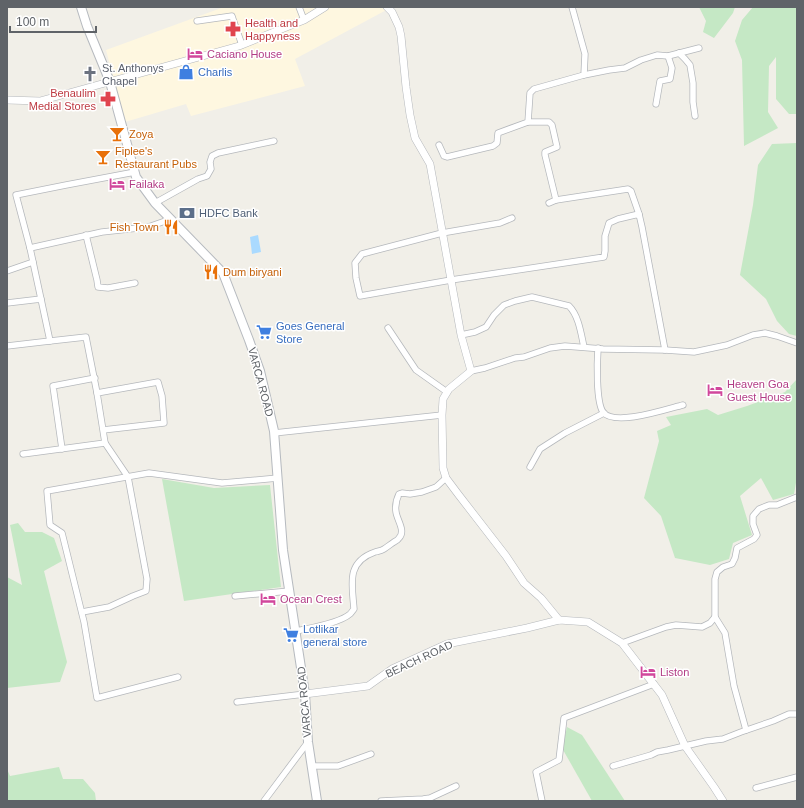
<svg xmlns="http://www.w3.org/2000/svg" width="804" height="808" viewBox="0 0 804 808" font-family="Arial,sans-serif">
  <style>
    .commercial { fill: #fef7e0 }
    .green { fill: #c5e8c5 }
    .water { fill: #aadaff }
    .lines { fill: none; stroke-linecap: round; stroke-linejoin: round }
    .minor-casing { stroke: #b5b8bc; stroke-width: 7 }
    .tertiary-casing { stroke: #b5b8bc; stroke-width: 8 }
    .secondary-casing { stroke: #b6babf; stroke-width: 10 }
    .minor { stroke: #fff; stroke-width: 5.5 }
    .tertiary { stroke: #fff; stroke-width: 7 }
    .secondary { stroke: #fff; stroke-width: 8 }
    .labels { text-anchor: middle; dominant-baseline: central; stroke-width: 3; stroke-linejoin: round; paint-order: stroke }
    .health-label { font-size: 11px; fill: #be3a42; stroke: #fff; text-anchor: start }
    .hotel-label { font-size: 11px; fill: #b23c85; stroke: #fff; text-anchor: start }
    .worship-label { font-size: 11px; fill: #5b616d; stroke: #fff; text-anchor: start }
    .shop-label { font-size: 11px; fill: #366cbe; stroke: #fff; text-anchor: start }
    .food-label { font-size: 11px; fill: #c56008; stroke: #fff; text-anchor: start }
    .service-label { font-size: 11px; fill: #4e5e75; stroke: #fff; text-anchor: start }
    .street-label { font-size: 11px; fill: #5f6368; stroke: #fff }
  </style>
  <rect width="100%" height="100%" fill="#f1efe8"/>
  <polygon class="commercial" points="224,7 392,7 295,59 305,86 191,116 186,104 125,122 106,50"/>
  <g class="green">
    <polygon points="699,7 735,7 733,13 714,38 703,32 706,21"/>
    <polygon points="753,7 797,7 797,114 789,114 776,99 776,57 769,66 768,112 778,128 744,146 742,60 735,41 742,20"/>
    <polygon points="797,143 797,336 789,334 777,321 766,299 740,275 753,205 758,165 772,144"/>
    <polygon points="797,379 797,477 794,494 773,500 761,478 740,496 752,535 733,543 729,559 710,565 675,558 661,516 644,498 659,441 657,431 671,425 666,417 707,409 718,415 747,406 785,392"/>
    <polygon points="162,479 214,488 270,485 281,587 184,601"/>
    <polygon points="18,523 25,532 42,532 54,538 62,561 44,571 67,662 60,682 7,688 7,577 22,585 10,525"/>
    <polygon points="567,727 582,735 625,801 592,801 562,748"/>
    <polygon points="59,767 63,779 83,779 95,793 96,801 7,801 7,769 10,776"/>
  </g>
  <polygon class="water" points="258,235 261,252 252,254 250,237"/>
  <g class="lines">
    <defs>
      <g id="minor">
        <polyline points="299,7 304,20"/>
        <polyline points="197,21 232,16 234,22 242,45"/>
        <polyline points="679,53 685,59 690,65 693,83 693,102 695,116"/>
        <polyline points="584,75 609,70 625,68 641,60 657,55 668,56 699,48"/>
        <polyline points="656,104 660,81 670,79 672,68 668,56"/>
        <polyline points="528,122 549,122 552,125 557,147 545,152 545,155 556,200"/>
        <polyline points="439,145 444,156 447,157 493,146 497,143 498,133 528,122 530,93 534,89 584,75 585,54 572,7"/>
        <polyline points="155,203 198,179 207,176 211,169 210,162 212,156 218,153 274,141"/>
        <polyline points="549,203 556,200 628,189 631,191 639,214"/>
        <polyline points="512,218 500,223 442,233 362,254 355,263 356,278 360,296 451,280 604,257 605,251 605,236 609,223 618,219 639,214 642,227 665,350"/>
        <polyline points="86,235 97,280 98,287 108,288 135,283"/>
        <polyline points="30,248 16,195 66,185 135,172"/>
        <polyline points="7,271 33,262"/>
        <polyline points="41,299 30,248 102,232 148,227 171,219"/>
        <polyline points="7,303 41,299 50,341 86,337 97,393"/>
        <polyline points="388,328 416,370 447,392"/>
        <path d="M461 335 475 332 486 327 494 315 504 305 515 301 532 297 569 306C579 316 581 334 584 347"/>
        <polyline points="7,346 50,341"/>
        <path d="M598 348C597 362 596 402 603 412 614 427 667 409 683 405"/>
        <polyline points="471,371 485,368 515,358 524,357 550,348 565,346 603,349 665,350 694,352 727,345 753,335 765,333 777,336 797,343"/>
        <polyline points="274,433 442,415"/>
        <polyline points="62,449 53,386 95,378"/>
        <polyline points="23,454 105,443 97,393 158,382 162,396 164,423 103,430"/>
        <polyline points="530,467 540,449 565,433 604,413"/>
        <polyline points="235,596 290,591"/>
        <polyline points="82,612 109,607 133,596 146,591 147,579 128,477 105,443"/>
        <polyline points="715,617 725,633 734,686 746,730"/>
        <path d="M296 631C310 628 340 623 350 614 352 612 353 610 354 609 352 584 346 562 375 552 378 551 381 551 384 549 387 547 391 544 394 542 396 541 398 540 399 538 406 531 397 520 396 512 395 506 396 500 399 494L402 493 410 494 422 492 436 487 446 478"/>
        <polyline points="622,643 666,627 676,625 702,627 710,623 715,617 715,579 717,572 723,567 732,564 735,558 737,548 754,539 757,535 753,524 753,516 759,509 769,505 777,505 797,497"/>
        <polyline points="178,677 97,698 84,622 62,533 50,525 47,491 149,473 222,483 278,478"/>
        <polyline points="237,702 305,694"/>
        <polyline points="312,766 338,766 371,754"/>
        <polyline points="613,766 651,755 657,752 668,750 706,741 723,739 741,732 773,721 789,714 797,714"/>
        <polyline points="756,788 797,777"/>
        <polyline points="264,801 308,742"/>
        <polyline points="381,801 423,799 430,798 456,786"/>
        <polyline points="542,801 536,772 559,760 564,718 654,684"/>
      </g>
      <g id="tertiary">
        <polyline points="387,7 392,12 399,27 401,36 406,87 410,115 415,138 430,164 461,335 471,371 449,389 443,399 442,415 443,468 446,478 458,494 506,556 524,583 541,598 559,620"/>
        <polyline points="7,100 40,101 239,46 304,20 325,7"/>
        <polyline points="305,694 368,686 392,669 447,644 527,628 559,620 588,622 622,643 662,695 685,746 714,787 723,801"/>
      </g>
      <polyline id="secondary" points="81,7 87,26 110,82 136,177 155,203 223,273 249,340 260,371 274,431 283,550 305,694 308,742 317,801"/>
    </defs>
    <use href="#minor" class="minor-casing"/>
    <use href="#tertiary" class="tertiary-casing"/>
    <use href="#secondary" class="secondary-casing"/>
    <use href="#minor" class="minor"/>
    <use href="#tertiary" class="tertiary"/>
    <use href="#secondary" class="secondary"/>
  </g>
  <defs>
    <symbol id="pharmacy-bare" viewBox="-9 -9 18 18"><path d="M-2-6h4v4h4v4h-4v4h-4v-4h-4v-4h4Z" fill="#e0444e" stroke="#fff" stroke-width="2.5" paint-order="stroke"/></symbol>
    <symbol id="hotel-bare" viewBox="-9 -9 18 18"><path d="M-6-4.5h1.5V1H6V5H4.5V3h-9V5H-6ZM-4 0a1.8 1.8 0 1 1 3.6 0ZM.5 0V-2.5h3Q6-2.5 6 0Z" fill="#d1479c" stroke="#fff" stroke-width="2.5" paint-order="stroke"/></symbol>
    <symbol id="shop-bare" viewBox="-9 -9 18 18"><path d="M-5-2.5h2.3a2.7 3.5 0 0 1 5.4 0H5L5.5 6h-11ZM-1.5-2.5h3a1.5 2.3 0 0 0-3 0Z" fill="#3f7fe0" stroke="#fff" stroke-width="2.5" paint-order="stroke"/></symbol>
    <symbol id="church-bare" viewBox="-9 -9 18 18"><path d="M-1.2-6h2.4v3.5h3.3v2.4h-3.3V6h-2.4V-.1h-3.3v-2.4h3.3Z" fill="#6b7280" stroke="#fff" stroke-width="2.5" paint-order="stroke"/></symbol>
    <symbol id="bar-bare" viewBox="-9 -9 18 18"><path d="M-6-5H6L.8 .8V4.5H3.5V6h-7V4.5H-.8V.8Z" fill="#e8710a" stroke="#fff" stroke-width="2.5" paint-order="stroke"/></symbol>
    <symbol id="bank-bare" viewBox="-9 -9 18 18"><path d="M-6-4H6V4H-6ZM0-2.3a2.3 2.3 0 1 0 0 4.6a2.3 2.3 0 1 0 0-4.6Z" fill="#5c6f8a" stroke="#fff" stroke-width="2.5" paint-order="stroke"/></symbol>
    <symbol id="restaurant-bare" viewBox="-9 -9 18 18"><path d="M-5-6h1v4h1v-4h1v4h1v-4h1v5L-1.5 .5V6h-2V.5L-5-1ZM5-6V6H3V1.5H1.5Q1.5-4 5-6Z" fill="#e8710a" stroke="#fff" stroke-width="2.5" paint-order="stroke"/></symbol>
    <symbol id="supermarket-bare" viewBox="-9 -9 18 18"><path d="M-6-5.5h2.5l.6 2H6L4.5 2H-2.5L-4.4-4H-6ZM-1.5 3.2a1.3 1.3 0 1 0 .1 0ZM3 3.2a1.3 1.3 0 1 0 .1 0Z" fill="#3f7fe0" stroke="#fff" stroke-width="2.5" paint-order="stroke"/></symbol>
  </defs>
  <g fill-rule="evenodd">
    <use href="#pharmacy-bare" x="222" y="18" width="22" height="22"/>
    <use href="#hotel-bare" x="184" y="43" width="22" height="22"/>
    <use href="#shop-bare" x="175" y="61" width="22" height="22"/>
    <use href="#church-bare" x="79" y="63" width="22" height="22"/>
    <use href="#pharmacy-bare" x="97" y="88" width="22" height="22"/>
    <use href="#bar-bare" x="106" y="123" width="22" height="22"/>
    <use href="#bar-bare" x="92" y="146" width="22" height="22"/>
    <use href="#hotel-bare" x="106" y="173" width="22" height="22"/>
    <use href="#bank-bare" x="176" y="202" width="22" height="22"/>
    <use href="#restaurant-bare" x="160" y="216" width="22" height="22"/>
    <use href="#restaurant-bare" x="200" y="261" width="22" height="22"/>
    <use href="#supermarket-bare" x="253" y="321" width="22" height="22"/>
    <use href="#hotel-bare" x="704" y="379" width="22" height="22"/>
    <use href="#hotel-bare" x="257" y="588" width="22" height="22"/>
    <use href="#supermarket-bare" x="280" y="624" width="22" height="22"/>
    <use href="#hotel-bare" x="637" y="661" width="22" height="22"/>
  </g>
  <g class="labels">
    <g class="health-label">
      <text x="245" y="23">Health and<tspan x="245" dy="13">Happyness</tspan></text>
      <text x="96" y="93" text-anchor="end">Benaulim<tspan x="96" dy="13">Medial Stores</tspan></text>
    </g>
    <g class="hotel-label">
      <text x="207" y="54">Caciano House</text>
      <text x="129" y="184">Failaka</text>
      <text x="727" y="384">Heaven Goa<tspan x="727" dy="13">Guest House</tspan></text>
      <text x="280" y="599">Ocean Crest</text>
      <text x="660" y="672">Liston</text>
    </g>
    <g class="worship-label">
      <text x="102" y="68">St. Anthonys<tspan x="102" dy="13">Chapel</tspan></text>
    </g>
    <g class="shop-label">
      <text x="198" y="72">Charlis</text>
      <text x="276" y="326">Goes General<tspan x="276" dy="13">Store</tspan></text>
      <text x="303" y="629">Lotlikar<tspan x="303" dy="13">general store</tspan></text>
    </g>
    <g class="food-label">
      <text x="129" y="134">Zoya</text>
      <text x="115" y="151">Fiplee's<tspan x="115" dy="13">Restaurant Pubs</tspan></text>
      <text x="159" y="227" text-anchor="end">Fish Town</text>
      <text x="223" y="272">Dum biryani</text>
    </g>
    <g class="service-label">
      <text x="199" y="213">HDFC Bank</text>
    </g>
    <g class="street-label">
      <text transform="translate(261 382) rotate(75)">VARCA ROAD</text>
      <text transform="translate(419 659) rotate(-25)">BEACH ROAD</text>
      <text transform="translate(304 702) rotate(-95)">VARCA ROAD</text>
    </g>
  </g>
  <rect width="804" height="808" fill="none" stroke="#5f6368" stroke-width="16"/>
  <path d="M10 26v6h86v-6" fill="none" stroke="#5f6368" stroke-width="2"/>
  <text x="16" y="26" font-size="12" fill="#5f6368" stroke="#ffffff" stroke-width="3" paint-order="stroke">100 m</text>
</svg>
